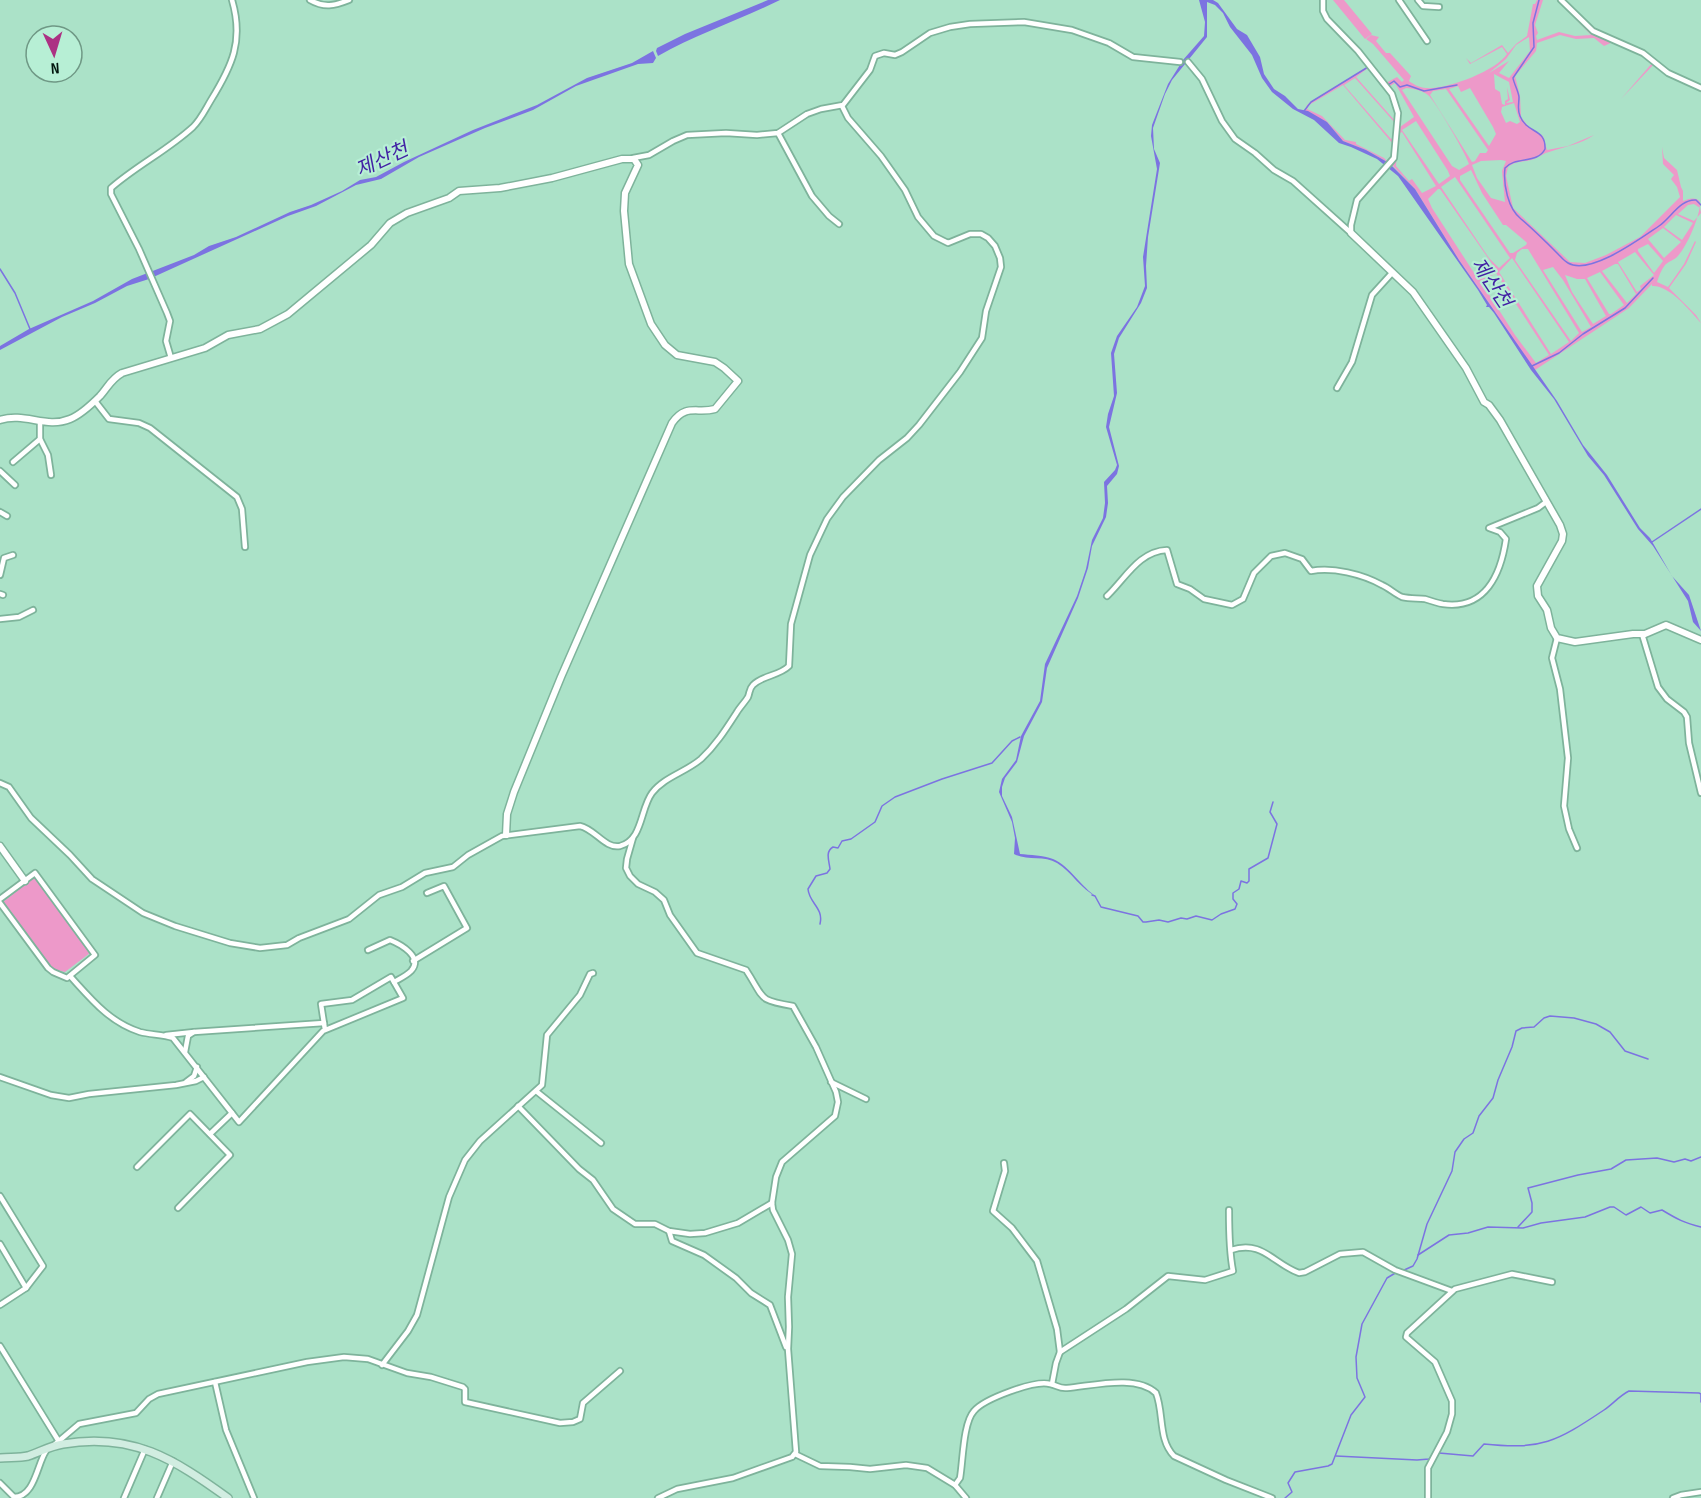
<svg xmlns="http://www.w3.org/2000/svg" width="1701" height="1498" viewBox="0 0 1701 1498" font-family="'Sofia Sans Condensed','Noto Sans KR',sans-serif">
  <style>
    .green { fill: #ed99c9; fill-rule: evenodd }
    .water { fill: #7c73e1 }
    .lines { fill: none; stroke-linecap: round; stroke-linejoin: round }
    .stream { stroke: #7c73e1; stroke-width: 1.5 }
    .minor-casing { stroke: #7eb39b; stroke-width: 8 }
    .tertiary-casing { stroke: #7eb39b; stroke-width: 9 }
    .secondary-casing { stroke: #7eb39b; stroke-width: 10 }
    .minor { stroke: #fff; stroke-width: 4.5 }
    .tertiary { stroke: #fff; stroke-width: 6 }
    .secondary { stroke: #d1ede1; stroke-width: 7 }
    .labels { text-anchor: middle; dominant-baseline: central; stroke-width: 4.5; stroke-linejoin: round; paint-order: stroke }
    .water-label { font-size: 20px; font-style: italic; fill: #4221a4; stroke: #b7efd5 }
  </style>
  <rect width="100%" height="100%" fill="#abe2c8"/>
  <g class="green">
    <polygon points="1333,0 1344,0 1372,34 1365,39"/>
    <path d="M1537 0H1543L1535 25 1538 33 1536 36 1537 40 1559 32 1575 36 1591 35 1562 5 1560 0 1591 30 1646 55 1671 76 1701 90C1681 85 1671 77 1655 63L1621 99 1653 62 1613 42 1604 46 1594 38 1576 39 1560 35 1537 43 1536 51 1515 76 1520 96 1521 117 1528 126 1543 136 1547 150 1568 146 1594 135C1582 144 1563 147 1549 152 1542 154 1538 158 1531 160 1522 162 1515 161 1508 167L1506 176 1513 208 1570 262 1585 263 1606 255 1640 237 1680 197 1677 187 1671 179 1674 175 1663 164 1662 147 1664 158 1677 170 1681 187 1683 191V201C1688 199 1696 196 1700 202 1701 214 1687 247 1677 257 1674 260 1669 261 1665 265 1661 270 1659 276 1657 282L1668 287 1684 264 1695 241 1696 242 1686 264 1669 288 1696 315 1701 323C1690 311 1670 285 1652 286V284L1629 308 1535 370 1459 260 1415 189 1391 164C1396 156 1396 147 1397 137 1402 95 1383 78 1357 49L1386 83 1397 77 1402 82 1404 80 1373 44 1366 39 1371 35 1379 37 1376 41 1386 53H1390L1411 76 1409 81C1413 84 1420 88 1426 88 1446 90 1496 71 1507 54L1502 47 1470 64 1466 58 1471 63 1502 45 1508 53 1516 44 1527 36 1533 4H1535ZM1529 37 1530 51 1509 78 1499 73 1509 61 1489 73 1506 59 1516 45ZM1494 74 1509 82 1513 102 1506 103 1510 100 1507 87 1508 99 1505 101V105L1502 104 1500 92 1495 89ZM1395 83 1414 117 1400 127 1397 101 1390 86ZM1458 86 1461 92 1470 88 1493 127 1496 134 1489 146 1449 89ZM1406 88C1413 88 1423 91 1428 95 1436 102 1466 154 1469 164L1459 170 1452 166 1402 90ZM1446 89 1488 150 1486 153H1480L1475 161 1472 162 1430 95 1433 91ZM1514 103 1520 122 1517 124 1510 121 1506 123 1501 112 1502 107ZM1416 121 1448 171 1450 176 1439 184 1402 130ZM1402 132 1436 186 1422 193 1412 179 1409 181 1396 166 1398 134ZM1501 160 1506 161 1502 171 1505 202 1491 198 1477 178 1472 165 1481 161ZM1471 170 1482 193 1503 225H1506L1525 241 1527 243 1526 245 1513 253H1510L1460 180V176ZM1455 177 1510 258 1499 268 1489 258 1441 187ZM1438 189H1440L1495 268 1480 279H1478L1432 208 1428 199ZM1694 204 1700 208 1701 213 1694 221 1678 214 1688 205ZM1676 215 1693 223 1682 240 1664 227ZM1663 228 1681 242 1664 258 1648 239ZM1648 244 1663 261 1654 273 1638 251V249ZM1522 249H1528L1579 333 1571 341 1515 260 1517 253ZM1635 252 1654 275 1640 286 1641 289 1637 292 1618 262ZM1512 258 1569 342 1551 354 1499 272ZM1615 264H1618L1636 294 1627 303 1602 271ZM1553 267 1563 280 1591 327 1582 332 1543 270ZM1600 272 1624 305 1611 314H1609L1587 278ZM1496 273 1549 355 1536 363 1515 335 1481 282ZM1565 275 1577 279H1585L1606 316 1593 324 1572 292Z"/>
    <path d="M1367 67 1380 84 1384 86 1391 94 1395 105 1397 120 1394 154 1389 163 1366 150 1343 141 1327 122 1305 111 1307 105 1311 102ZM1368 68 1392 99 1396 122 1356 77ZM1355 78 1395 123 1394 136 1391 139 1344 85ZM1343 85 1393 144 1391 160 1388 162 1384 158 1356 144V142L1345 140 1322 116 1307 109 1309 105Z"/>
    <polygon points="35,877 90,953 65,972 54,969 48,964 3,902"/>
  </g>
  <g class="water">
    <path d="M768 0H780C739 20 697 34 658 56L656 51 657 48 685 34Z"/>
    <path d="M1199 0H1213L1218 3 1237 29 1247 35 1260 57 1264 74 1274 89 1285 96 1298 109 1308 111 1327 122 1343 141 1366 150 1389 163 1415 189 1459 260 1557 401 1583 445 1607 475 1640 528 1650 538 1672 576 1689 595 1701 631 1693 622 1688 601 1653 546 1638 529 1604 475 1588 456 1554 399 1531 370 1494 313 1489 307H1486L1487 305 1478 290 1398 176 1377 159 1351 147 1339 143 1314 120 1293 109 1272 92 1262 78 1252 55 1230 27 1223 13 1215 5 1207 2V37L1172 80 1165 94 1153 128 1154 149 1160 163 1148 237 1146 266 1147 288 1141 303 1119 338 1114 354 1117 393 1109 427 1119 466 1117 474 1107 486 1108 503 1106 517 1092 546 1088 568 1078 598 1047 668 1042 702 1024 736 1017 762 1005 778 1002 787V796L1012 817 1020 854C1030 855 1043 855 1053 859 1070 866 1081 887 1097 897 1080 889 1072 872 1057 863 1044 855 1027 861 1014 854L1015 838 1012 822 999 792 1002 779 1016 760 1021 736 1040 701 1045 664 1077 596 1086 569 1092 540 1103 518 1105 503 1104 482 1115 470 1117 465 1106 427 1108 414 1114 396 1111 353 1117 336 1137 307 1145 286 1143 257 1157 169 1151 136 1152 125 1168 84 1183 60 1204 36 1205 22Z"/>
    <polygon points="653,51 656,58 653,63 638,64 576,86 533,110 485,128 419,157 381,179 356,185 316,206 288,216 149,279 127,286 95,303 62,317 0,350 0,346 29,329 93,301 132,279 194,255 209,246 236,237 290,212 311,205 342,191 360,180 376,177 404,162 473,130 537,105 587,78 632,63"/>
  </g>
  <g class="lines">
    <g class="stream">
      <path d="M1539 0 1533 23 1534 47 1513 78C1514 84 1518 90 1519 97 1519 104 1517 110 1520 116 1527 134 1546 128 1545 149 1538 164 1515 156 1505 168 1503 184 1508 209 1521 219 1534 230 1546 242 1558 254 1561 257 1564 261 1568 263 1590 276 1641 238 1659 226 1671 218 1680 199 1696 200L1701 205"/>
      <polyline points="1371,71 1382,86"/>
      <polyline points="1388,85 1394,81 1400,87 1407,85 1424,91 1457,85"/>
      <polyline points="1304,111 1311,102 1368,67"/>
      <polyline points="0,269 15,293 30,329"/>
      <polyline points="1532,366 1559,353 1583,334 1625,308 1653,278"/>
      <polyline points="1652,542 1701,509"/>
      <polyline points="1092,895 1095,896 1101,907 1138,916 1143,922 1146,922 1159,920 1168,922 1181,918 1187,919 1196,916 1212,920 1221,914 1235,909 1237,904 1233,899 1233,893 1239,889 1241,881 1247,883 1249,881 1249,869 1268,858 1277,824 1270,812 1273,802"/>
      <path d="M820 924C824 908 809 903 808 889L816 876 827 873 830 869C829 860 825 852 833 847L838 848 842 841 851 839 875 822 882 806 895 797 942 779 992 763 1012 741 1020 737"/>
      <polyline points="1518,1227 1532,1212 1532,1203 1528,1188 1578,1175 1611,1169 1626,1160 1657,1158 1674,1162 1685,1159 1691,1161 1701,1157"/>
      <path d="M1418 1255 1449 1235 1468 1233 1488 1227 1523 1228 1541 1223 1585 1217 1610 1207H1614L1626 1215 1641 1207 1650 1213 1662 1210C1677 1219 1684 1223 1701 1227"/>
      <polyline points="1402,1271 1413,1266 1417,1259 1427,1224 1452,1171 1455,1152 1464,1139 1473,1133 1479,1116 1493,1098 1498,1080 1512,1047 1516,1031 1522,1028 1534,1027 1544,1018 1550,1016 1574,1018 1596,1024 1610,1032 1625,1051 1648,1059"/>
      <path d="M1439 1453 1473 1456 1484 1444C1542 1450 1556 1442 1604 1410 1613 1404 1619 1396 1629 1391L1699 1393 1701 1394V1402"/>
      <polyline points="1336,1456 1417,1460 1429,1459 1435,1452"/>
      <polyline points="1285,1498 1292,1492 1288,1483 1295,1472 1328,1466 1332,1464 1351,1415 1365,1397 1357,1378 1356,1357 1362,1324 1387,1278 1397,1272"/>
    </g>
    <defs>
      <g id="minor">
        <path d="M310 0C324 8 334 6 349 0"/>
        <polyline points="1323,0 1323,11 1327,19 1358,51 1392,94 1398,113 1394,158 1357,200 1351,225 1351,233"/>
        <polyline points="1399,0 1427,41"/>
        <polyline points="1418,0 1423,6 1439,7"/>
        <polyline points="1561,0 1593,31 1643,53 1668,73 1701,88"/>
        <polyline points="1188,62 1202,79 1222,121 1235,139 1255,153 1274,170 1293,181 1351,233"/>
        <polyline points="778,133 812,196 829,216 839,224"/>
        <polyline points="633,158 649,155 673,141 687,135 726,133 757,135 778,133 807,114 821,109 843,105 870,70 875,56 884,53 895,55 902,52 930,33 950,27 970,24 1024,22 1072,30 1109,43 1133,57 1180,62"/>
        <path d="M171 358 166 341 170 321 167 313 139 249 111 194V188C136 166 168 150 193 127 201 119 205 110 211 100 232 66 244 41 232 0"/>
        <polyline points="1337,388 1352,362 1372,295 1392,273"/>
        <polyline points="95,401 109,419 139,423 150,428 237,497 242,509 245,547"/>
        <polyline points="40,421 40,439 48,455 51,475"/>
        <polyline points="13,462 40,439"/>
        <polyline points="0,471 15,485"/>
        <polyline points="0,512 7,516"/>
        <polyline points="0,575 4,558 13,555"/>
        <polyline points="0,594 3,595"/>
        <path d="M1107 596C1125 579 1139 551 1167 550L1177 584 1190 589 1204 599 1232 605 1243 599 1254 573 1271 556 1285 553 1302 559 1311 571C1333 567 1362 574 1382 585 1389 588 1395 594 1402 597 1410 599 1418 598 1425 599 1431 601 1437 603 1443 604 1486 610 1501 573 1506 539L1500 532 1489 528 1538 508 1546 502"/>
        <polyline points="0,619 19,617 33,610"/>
        <polyline points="1642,634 1658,687 1667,699 1684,712 1687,717 1689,743 1701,793"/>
        <polyline points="1557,638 1552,658 1560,689 1568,758 1564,806 1569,829 1577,848"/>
        <path d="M0 783 9 787 31 818 70 855 92 879 143 913 175 926 230 943 260 948 287 945 299 938 349 919 379 895 402 887 425 873 453 867 468 855 502 836 580 826C595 829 605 849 620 846 643 840 640 809 652 793 664 777 686 772 701 759 716 745 726 729 737 712 740 707 745 702 748 697 750 692 749 689 753 685 763 675 779 676 789 666L791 624 810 555 827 519 843 497 879 460 907 438 919 425 960 372 982 338 986 311 1001 267 1000 258 995 246 988 238 981 234H970L948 243 934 236 918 217 905 190 881 156 848 118 842 106"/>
        <path d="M633 838 627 859 626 868 630 876 638 884 655 892 664 900 670 915 697 953 746 970C765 999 757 1000 793 1006L816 1047 836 1092 838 1102 835 1116 782 1162 776 1177 772 1203 773 1210 788 1240 792 1254 788 1297 789 1327 788 1349 796 1452 792 1457 733 1478 677 1489 658 1498"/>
        <polyline points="0,899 35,873 95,955 67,978 53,972 48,968 0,903"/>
        <path d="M368 950 390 940C400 944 424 957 411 971 406 976 399 979 394 982"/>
        <polyline points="413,961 467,928 444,886 427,893"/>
        <path d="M70 976C91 999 109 1022 140 1032 151 1035 163 1034 173 1038L239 1122 323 1031 403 998 391 977 352 1000 321 1004 325 1030"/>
        <polyline points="166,1035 194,1032"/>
        <polyline points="185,1052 188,1036 194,1032 324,1023"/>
        <polyline points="0,1077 51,1095 69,1098 89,1094 176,1085 196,1081 204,1077"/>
        <polyline points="186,1082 194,1076 197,1067"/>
        <polyline points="831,1082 866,1099"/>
        <polyline points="536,1091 601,1143"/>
        <polyline points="518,1106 579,1169 593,1180 613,1209 635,1224 655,1224 669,1231 690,1234 705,1233 738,1223 772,1203"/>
        <polyline points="210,1134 232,1113"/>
        <polyline points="1004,1163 1005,1171 993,1211 1012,1228 1037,1261 1057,1329 1060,1352"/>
        <polyline points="137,1167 190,1114 230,1155 178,1208"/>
        <polyline points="0,1196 43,1266 26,1288 0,1305"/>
        <polyline points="669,1231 672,1241 704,1255 736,1278 751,1293 770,1305 786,1347"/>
        <polyline points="0,1244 26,1288"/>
        <path d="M1231 1250C1263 1240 1272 1263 1299 1273L1305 1272 1340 1254 1363 1252 1395 1270 1452 1291"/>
        <polyline points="0,1346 58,1440"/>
        <polyline points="382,1365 408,1331 417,1315 449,1197 465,1160 480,1141 542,1085 547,1035 580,995 590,974 593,973"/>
        <polyline points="215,1382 226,1430 254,1498"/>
        <path d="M1052 1384 1056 1363 1060 1352 1126 1309 1168 1276 1205 1280 1233 1271C1229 1251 1229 1230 1229 1210"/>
        <polyline points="53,1446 79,1424 136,1413 149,1399 158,1394 307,1362 344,1357 368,1359 407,1373 431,1377 463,1387 465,1389 465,1402 560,1423 573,1422 580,1419 583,1403 620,1371"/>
        <polyline points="795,1454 820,1466 850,1467 870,1469 906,1465 927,1468 955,1485 966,1498"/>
        <polyline points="0,1483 15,1498"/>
        <path d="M955 1485 960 1478C963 1461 963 1423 974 1411 984 1399 1034 1380 1050 1384 1057 1385 1059 1389 1067 1388 1092 1386 1136 1374 1156 1393 1164 1413 1158 1440 1174 1456L1226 1480 1272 1498"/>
        <path d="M14 1497C35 1497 37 1464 46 1451"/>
        <polyline points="124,1498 145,1449"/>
        <polyline points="157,1498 173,1461"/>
        <polyline points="1428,1498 1428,1468 1447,1432 1452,1414 1452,1401 1435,1362 1406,1337 1407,1333 1455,1289 1512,1274 1552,1282"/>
        <polyline points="1673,1498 1681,1495 1701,1492"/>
      </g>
      <g id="tertiary">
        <polyline points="1351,233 1413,292 1466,368 1484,402 1489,405 1500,420 1560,525 1563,534 1562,541 1537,586 1538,596 1547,610 1551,628 1557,638 1575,642 1633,634 1645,634 1666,625 1701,640"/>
        <path d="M0 420C25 412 46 429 70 419 80 415 92 404 100 396 108 387 111 379 122 373L205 348 228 335 260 329 288 314 371 245 390 223 407 213 449 198 459 191 500 188 552 178 622 159H634L638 165 625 193 624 211 629 264 651 324 665 345 677 355 715 362 724 368 738 381 715 409C697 414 686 403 672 423L561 677 514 792 507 814 506 835"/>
        <polyline points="0,846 25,881"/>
      </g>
      <path id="secondary" d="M0 1458C9 1457 19 1458 28 1456 40 1452 50 1446 63 1444 132 1432 174 1459 228 1498"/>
    </defs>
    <use href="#minor" class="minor-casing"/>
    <use href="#tertiary" class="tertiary-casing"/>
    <use href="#secondary" class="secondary-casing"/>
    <use href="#minor" class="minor"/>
    <use href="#tertiary" class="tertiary"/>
    <use href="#secondary" class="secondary"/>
  </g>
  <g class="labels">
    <g class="water-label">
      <text transform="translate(382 160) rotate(-25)">제산천</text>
      <text transform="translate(1491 283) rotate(56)">제산천</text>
    </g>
  </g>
  <g transform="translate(54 54) rotate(176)"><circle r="28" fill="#b7efd5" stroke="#6f9885" stroke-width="1.5"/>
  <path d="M0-4.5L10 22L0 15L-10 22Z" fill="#ac3183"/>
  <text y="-9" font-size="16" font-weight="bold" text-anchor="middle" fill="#02160e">N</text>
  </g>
</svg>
